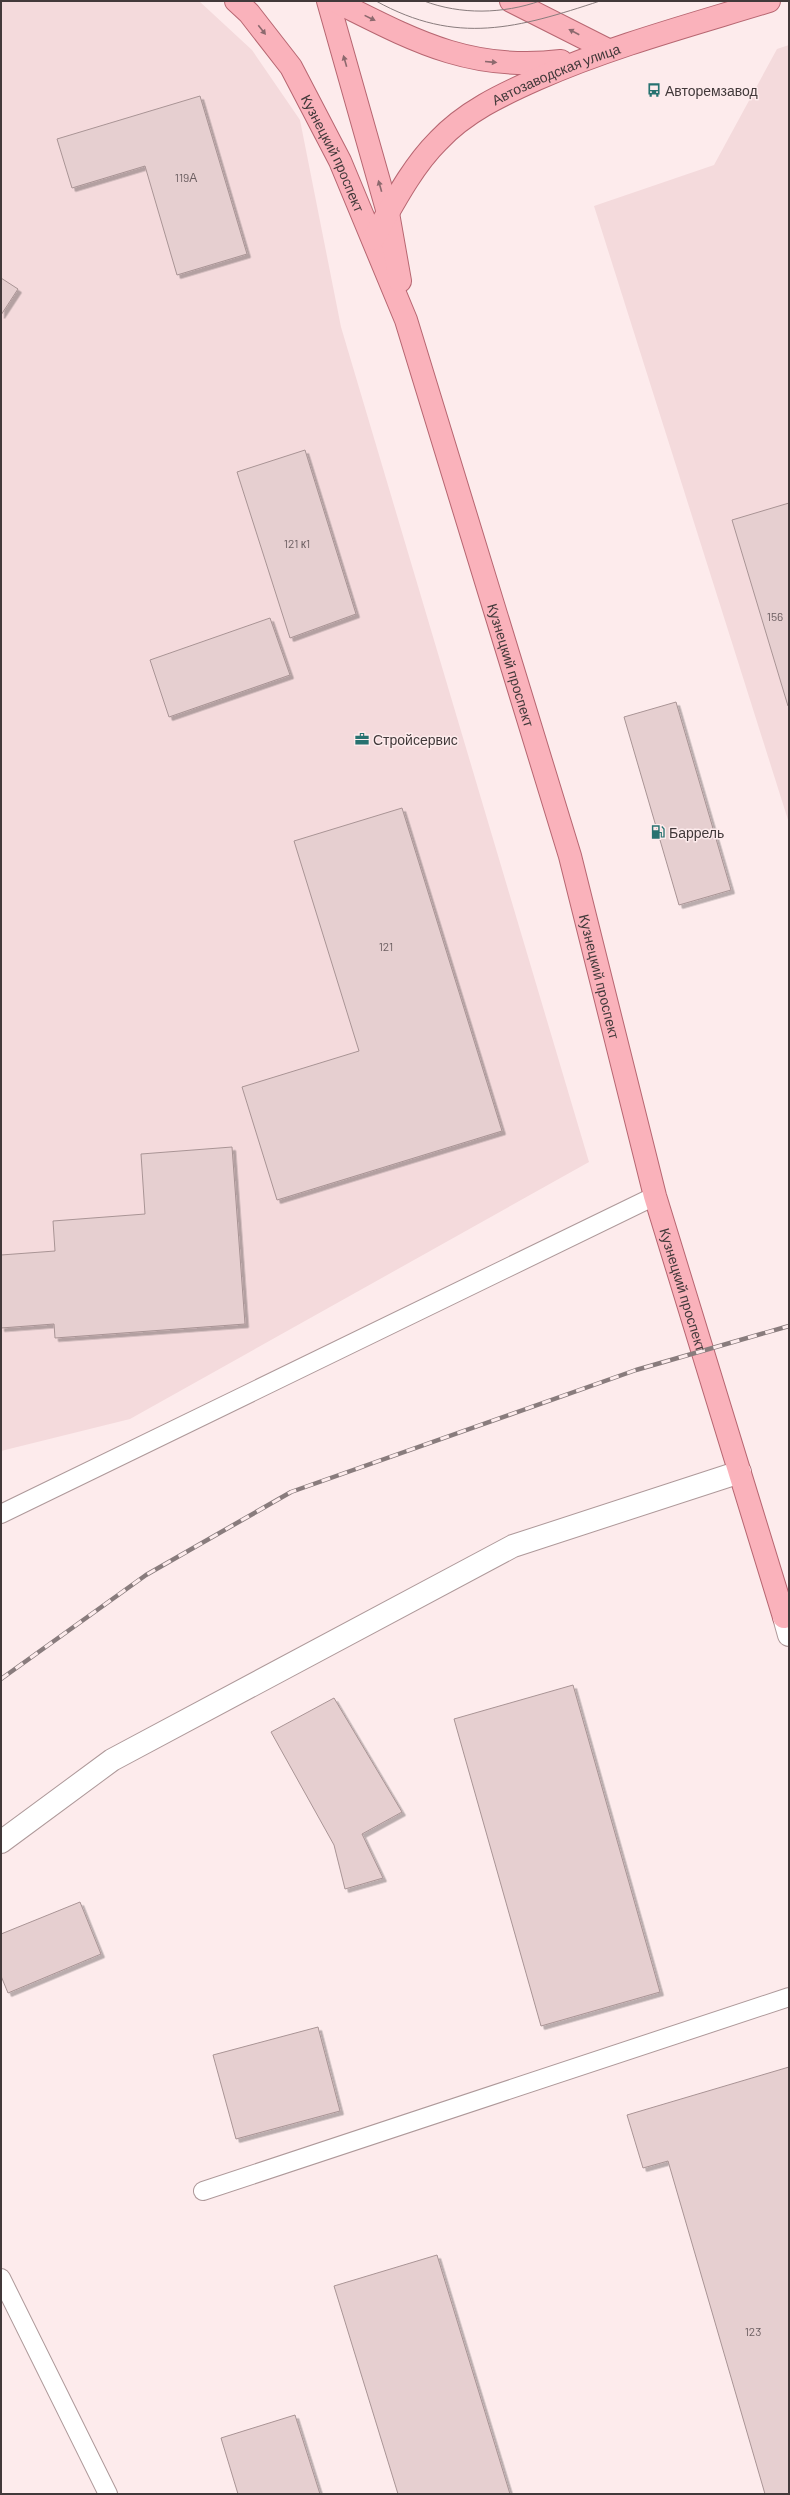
<svg xmlns="http://www.w3.org/2000/svg" width="790" height="2495" viewBox="0 0 790 2495" font-family="Barlow,sans-serif">
  <style>
    .built { fill: #f4dadc }
    .building { fill: #e6cfd0; stroke: #a99495; filter: url(#shadow) }
    .lines { fill: none; stroke-linecap: round; stroke-linejoin: round }
    .service-casing { stroke: #ae999a; stroke-width: 20 }
    .minor-casing { stroke: #ae999a; stroke-width: 24 }
    .tertiary-casing { stroke: #ae999a; stroke-width: 24 }
    .primary-casing { stroke: #b76671; stroke-width: 24 }
    .service { stroke: #fff; stroke-width: 18 }
    .minor { stroke: #fff; stroke-width: 22 }
    .tertiary { stroke: #fff; stroke-width: 22 }
    .primary { stroke: #fab2bb; stroke-width: 22 }
    .tram { stroke: #897c7d; stroke-width: 1 }
    .rail-casing { stroke: #897c7d; stroke-width: 4.5 }
    .rail { stroke: #fdebec; stroke-width: 3; stroke-dasharray: 9; stroke-linecap: butt }
    .oneway { fill: #8c696e }
    .labels { text-anchor: middle; dominant-baseline: central; stroke-width: 3; stroke-linejoin: round; paint-order: stroke }
    .number-label { font-size: 12px; fill: #6b5e60 }
    .street-label { font-size: 14px; fill: #42393a; stroke: #fdebec }
    .poi-label { font-size: 14px; fill: #42393a; stroke: #fdebec; text-anchor: start }
  </style>
  <defs>
    <filter id="shadow"><feDropShadow dx="3.5" dy="3.5" stdDeviation="0" flood-color="#0004"/></filter>
  </defs>
  <rect width="100%" height="100%" fill="#fdebec"/>
  <g class="built">
    <polygon points="1,1 199,1 252,50 300,120 341,327 589,1162 130,1419 1,1451"/>
    <polygon points="789,45 789,823 594,206 714,165 777,49"/>
  </g>
  <g class="building">
    <polygon points="200,96 247,254 177,275 145,166 72,188 57,139"/>
    <polygon points="1,278 18,289 1,315"/>
    <polygon points="305,450 356,614 290,638 237,472"/>
    <polygon points="789,503 789,705 788,706 732,520"/>
    <polygon points="270,618 290,675 169,717 150,660"/>
    <polygon points="676,702 731,890 679,905 624,717"/>
    <polygon points="402,808 502,1131 277,1200 242,1087 359,1051 294,841"/>
    <polygon points="232,1147 245,1324 55,1338 54,1324 1,1328 1,1255 55,1251 53,1221 145,1214 141,1154"/>
    <polygon points="573,1685 660,1992 541,2026 454,1719"/>
    <polygon points="334,1698 402,1812 362,1834 383,1878 345,1889 334,1845 271,1732"/>
    <polygon points="80,1902 101,1954 8,1993 1,1976 1,1934"/>
    <polygon points="318,2027 340,2111 236,2139 213,2055"/>
    <polygon points="789,2067 789,2494 765,2494 668,2161 643,2168 627,2115"/>
    <polygon points="437,2255 510,2494 398,2494 334,2286"/>
    <polygon points="295,2415 320,2494 238,2494 221,2438"/>
  </g>
  <g class="lines">
    <defs>
      <g id="service">
        <polyline points="1,1514 655,1196"/>
        <polyline points="203,2191 789,1997"/>
        <polyline points="1,2278 108,2494"/>
      </g>
      <polyline id="minor" points="1,1842 112,1760 513,1546 740,1472"/>
      <polyline id="tertiary" points="784,1617 789,1635"/>
      <g id="primary">
        <path id="s1" d="M236 1 249 13 291 67 340 161 406 320 570 856 655 1196 784 1617 789 1615"/>
        <polyline points="328,1 388,213 400,281"/>
        <path d="M335 1C413 40 470 72 561 61"/>
        <polyline points="511,1 608,50"/>
        <path id="s2" d="M373 239C392 206 411 168 438 141 465 112 501 95 537 79 612 46 691 25 769 1"/>
      </g>
    </defs>
    <use href="#service" class="service-casing"/>
    <use href="#minor" class="minor-casing"/>
    <use href="#tertiary" class="tertiary-casing"/>
    <use href="#primary" class="primary-casing"/>
    <use href="#service" class="service"/>
    <use href="#minor" class="minor"/>
    <use href="#tertiary" class="tertiary"/>
    <use href="#primary" class="primary"/>
    <g class="tram">
      <path d="M376 1C457 46 518 28 600 1"/>
      <path d="M424 1C461 15 503 14 540 1"/>
    </g>
    <defs>
      <polyline id="rail" points="1,1679 146,1575 291,1492 636,1370 789,1326"/>
    </defs>
    <use href="#rail" class="rail-casing"/>
    <use href="#rail" class="rail"/>
  </g>
  <defs><path id="oneway-solid" d="M-6-.8H1V-3.2L6.5 0L1 3.2V.8H-6Z"/></defs>
  <g class="oneway">
    <use href="#oneway-solid" transform="translate(370 18) rotate(26)"/>
    <use href="#oneway-solid" transform="translate(262 30) rotate(52)"/>
    <use href="#oneway-solid" transform="translate(574 32) rotate(-152)"/>
    <use href="#oneway-solid" transform="translate(345 61) rotate(-106)"/>
    <use href="#oneway-solid" transform="translate(491 62) rotate(5)"/>
    <use href="#oneway-solid" transform="translate(380 186) rotate(-106)"/>
  </g>
  <defs>
    <symbol id="bus-bare" viewBox="-9 -9 18 18"><path d="M-5-6H5V4H4V6H2V4H-2V6H-4V4H-5ZM-3.5-4V0h7V-4ZM-3.5 1.2v1.5H-2V1.2ZM2 1.2v1.5H3.5V1.2Z" fill="#277270" stroke="#fdebec" stroke-width="2.5" paint-order="stroke"/></symbol>
    <symbol id="office-bare" viewBox="-9 -9 18 18"><path d="M-6-3h4V-5.5h4V-3h4V5H-6ZM-1-4.5V-3h2v-1.5ZM-6 0V1H6V0Z" fill="#277270" stroke="#fdebec" stroke-width="2.5" paint-order="stroke"/></symbol>
    <symbol id="fuel-bare" viewBox="-9 -9 18 18"><path d="M-5.5-6h7V0h2V4h1.3V-2.5L3-4.5l.8-.8L6-3V5H2.5V1h-1V6h-7ZM-4.2-4.7v3.2H.2V-4.7Z" fill="#277270" stroke="#fdebec" stroke-width="2.5" paint-order="stroke"/></symbol>
  </defs>
  <g fill-rule="evenodd">
    <use href="#bus-bare" x="644" y="80" width="20" height="20"/>
    <use href="#office-bare" x="352" y="729" width="20" height="20"/>
    <use href="#fuel-bare" x="648" y="822" width="20" height="20"/>
  </g>
  <g class="labels">
    <g class="number-label">
      <text x="186" y="177">119А</text>
      <text x="297" y="543">121 к1</text>
      <text x="775" y="616">156</text>
      <text x="386" y="946">121</text>
      <text x="753" y="2331">123</text>
    </g>
    <g class="street-label">
      <text stroke="none"><textPath href="#s2" startOffset="255">Автозаводская улица</textPath></text>
      <text stroke="none"><textPath href="#s1" startOffset="182">Кузнецкий проспект</textPath></text>
      <text stroke="none"><textPath href="#s1" startOffset="725">Кузнецкий проспект</textPath></text>
      <text stroke="none"><textPath href="#s1" startOffset="1049">Кузнецкий проспект</textPath></text>
      <text stroke="none"><textPath href="#s1" startOffset="1373">Кузнецкий проспект</textPath></text>
    </g>
    <g class="poi-label">
      <text x="665" y="90">Авторемзавод</text>
      <text x="373" y="739">Стройсервис</text>
      <text x="669" y="832">Баррель</text>
    </g>
  </g>
  <rect width="790" height="2495" fill="none" stroke="#42393a" stroke-width="4"/>
</svg>
